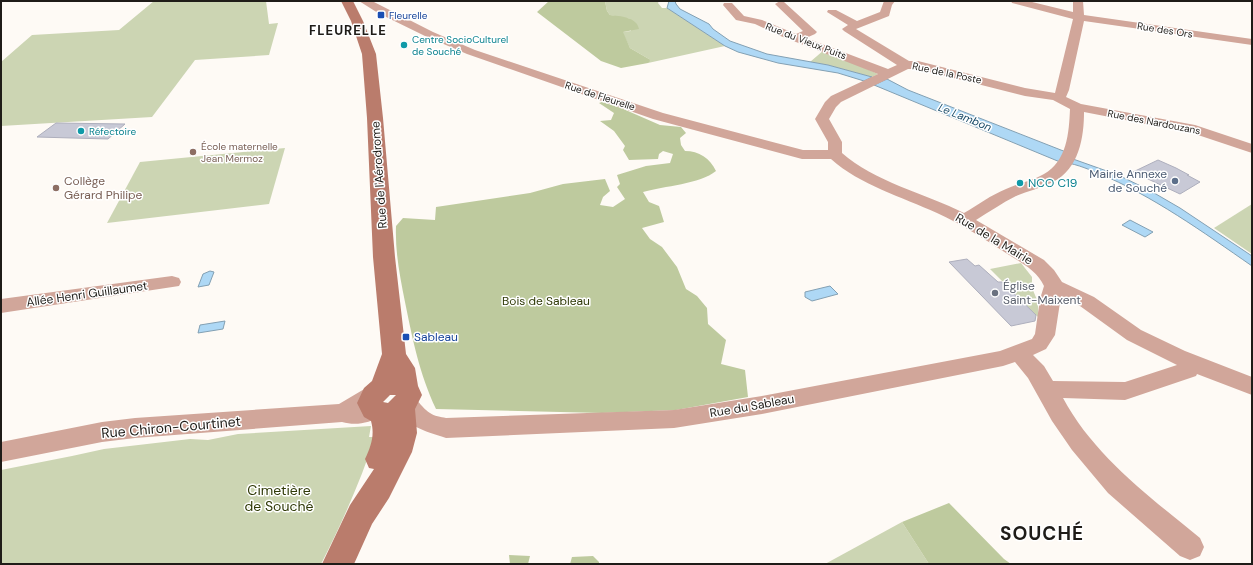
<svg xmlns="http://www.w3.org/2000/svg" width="1253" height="565" viewBox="0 0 1253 565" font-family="'DM Sans',sans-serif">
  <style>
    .green { fill: #ccd5b3 }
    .forest { fill: #beca9e }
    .water { fill: #aed8f5; stroke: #83a0b3 }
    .building { fill: #c8c9d6; stroke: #aeafbd }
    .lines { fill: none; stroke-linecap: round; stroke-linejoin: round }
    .street { fill: #d1a69a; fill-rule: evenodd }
    .secondary { fill: #ba7c6c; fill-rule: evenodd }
    .transit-dot { fill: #1a4fb4; stroke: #fff; stroke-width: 1.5 }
    .culture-dot { fill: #0f9aa8; stroke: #fff; stroke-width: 1.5 }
    .education-dot { fill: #8d6e63; stroke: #fff; stroke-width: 1.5 }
    .service-dot { fill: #5c6f8a; stroke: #fff; stroke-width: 1.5 }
    .worship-dot { fill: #6b7280; stroke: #fff; stroke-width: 1.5 }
    .labels { text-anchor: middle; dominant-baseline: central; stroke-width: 3; stroke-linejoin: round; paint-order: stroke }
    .far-transit-label { font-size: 10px; fill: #164399; stroke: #fff; text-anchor: start }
    .far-street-label { font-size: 10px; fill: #1f1c18; stroke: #fff }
    .far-culture-label { font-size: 10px; fill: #0d838f; stroke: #fff; text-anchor: start }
    .far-education-label { font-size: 10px; fill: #785e54; stroke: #fff; text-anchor: start }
    .far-water-label { font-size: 11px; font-style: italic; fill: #174966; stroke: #fff }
    .service-label { font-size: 12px; fill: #4e5e75; stroke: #fff; text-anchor: end }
    .street-label { font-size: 12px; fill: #1f1c18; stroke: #fff }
    .education-label { font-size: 12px; fill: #785e54; stroke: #fff; text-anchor: start }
    .culture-label { font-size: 12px; fill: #0d838f; stroke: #fff; text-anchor: start }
    .worship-label { font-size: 12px; fill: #5b616d; stroke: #fff; text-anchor: start }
    .park-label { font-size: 12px; fill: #303a07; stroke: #fff }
    .transit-label { font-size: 12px; fill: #164399; stroke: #fff; text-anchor: start }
    .far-district-label { font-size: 13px; font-weight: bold; letter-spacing: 1px; fill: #1f1c18; stroke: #fff }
    .near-street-label { font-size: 14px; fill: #1f1c18; stroke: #fff }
    .near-park-label { font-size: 14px; fill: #303a07; stroke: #fff }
    .near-district-label { font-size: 19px; font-weight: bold; letter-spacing: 1px; fill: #1f1c18; stroke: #fff }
  </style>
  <rect width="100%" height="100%" fill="#fefaf5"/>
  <g class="green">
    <polygon points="154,1 266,1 269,24 278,23 269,55 195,60 152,117 1,126 1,62 32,35 119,30"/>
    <polygon points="605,1 659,1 658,3 662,8 667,8 725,46 648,63 649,59 630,48 622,32 631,31 630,19 610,15 607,11"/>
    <polygon points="824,50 878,74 872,77 828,65 810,62"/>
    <polygon points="285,148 269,204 107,223 140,162"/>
    <polygon points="1252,204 1252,254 1214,228"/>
    <polygon points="1021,263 1032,277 1032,288 1038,302 1038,317 990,269"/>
    <path d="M371 426 369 437H375C361 480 342 523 321 564H1V470L72 456 104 449 190 439 208 440 238 434Z"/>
    <polygon points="902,522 929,564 825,564"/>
  </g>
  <g class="forest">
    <path d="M549 1H605L607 11 610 15C620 16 637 17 639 29L623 32 630 48 649 59 650 61 648 63 621 68 601 61 537 12Z"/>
    <path d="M602 102 621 108 660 125 681 127 686 133 680 138 681 145 685 151C699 151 710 158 716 171 700 184 664 186 643 192L649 202 659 206 664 222 642 228 650 239 662 247 677 267 686 289 697 296 707 308 708 324 726 340 721 364 745 370 748 397 676 410 602 413 436 409C419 372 413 341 405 302 400 277 395 252 396 226L403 218 435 220 436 207 530 193 563 184 605 179 610 191 603 197 600 205 613 207 625 199 617 187 620 184 617 175 646 166 670 163 673 154 663 151 659 154 658 159 629 160 623 150 625 146 614 131 600 121 611 120 614 113 599 103Z"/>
    <polygon points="949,503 1004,559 1011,564 929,564 902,522"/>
    <polygon points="509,555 530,556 528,564 510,564"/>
    <polygon points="593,556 599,562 599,564 570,564 572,557"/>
  </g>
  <g class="water">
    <polygon points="669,1 675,1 676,4 680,9 709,24 713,29 730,41 767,54 828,65 872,77 864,81 838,73 778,63 738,52 725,46 667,8"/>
    <path d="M887 79 908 90 1066 152 1073 159 1118 175 1149 190 1180 208 1252 256V266C1203 232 1153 196 1098 173 1085 168 1074 163 1060 162L874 85Z"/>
    <polygon points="1130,220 1153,232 1145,237 1122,225"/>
    <polygon points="210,271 214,272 209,285 198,287 203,274"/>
    <polygon points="830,286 838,294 812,301 805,297 805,292"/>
    <polygon points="225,321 223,329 198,333 200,325"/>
  </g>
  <g class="building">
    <polygon points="56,123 125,124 108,139 37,137"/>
    <polygon points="1158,160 1176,168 1189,175 1187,175 1200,182 1180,194 1133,172"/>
    <polygon points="967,259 975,266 979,265 998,282 1002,282 1036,315 1035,321 1011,326 949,262"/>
  </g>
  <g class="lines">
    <g class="street">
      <path d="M359 1H372L433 32 475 50 663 113 803 150H828V142L815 119 825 102 831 96 878 74 778 35 755 24 736 20 723 5 724 3H732L744 16 762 20 796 34 803 31 775 4 780 1 784 2 817 32 815 34 806 38 888 69 897 65 844 31 842 29 848 25 827 12 828 10H836L857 21 880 12 884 1H895L892 5 889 16 856 29 909 61H918L1025 88 1055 93 1073 19 1012 3 1011 1H1028L1073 12V1H1083L1084 15 1252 39V45L1084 21 1069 90 1066 97 1081 104 1195 125 1252 144V153L1192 133 1084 112C1084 137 1079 169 1053 182 1041 188 1028 191 1016 196 1002 203 989 212 976 220L1044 260 1054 270 1062 282 1094 297 1141 330 1185 351 1252 377V395L1197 374 1196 376 1125 400 1063 398C1094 456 1150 497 1200 538L1204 547 1200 556 1190 560 1180 556 1108 493 1072 450 1052 421 1028 378 1015 362 1003 366 762 414 674 428 446 438C423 430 407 428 395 404L398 398C417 391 417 405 430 413 434 416 441 417 446 418L674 410 762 396 1000 351 1032 339 1035 334 1040 299 1044 286C1037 270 1020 262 1006 253 983 238 961 224 937 213 902 197 860 185 831 159H802L653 119 467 54 425 36 378 13ZM908 69H918L1025 96 1053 100 1070 109C1069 133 1067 161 1044 174 1032 181 1019 183 1006 189 991 195 978 205 964 213 926 194 873 181 842 153V142L829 119 836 107 841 102ZM1061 296 1080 306 1127 340 1177 365 1125 382 1053 381 1044 366 1033 355 1046 349 1055 335Z"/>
      <polygon points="172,276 179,278 181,282 179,286 1,313 1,299"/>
      <path d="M374 385 382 388 385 394 382 400 379 402 382 404 386 410 382 416C369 423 356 426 342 422L135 438 102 442 1 462V442L102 422 135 418 339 404 366 388Z"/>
    </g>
    <path class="secondary" d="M341 1H353L363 21 376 54 383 118 395 257 406 354 415 368 418 386 422 395 415 409 417 433 412 452 389 498 372 524 354 564H322L350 505 374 469 369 468 365 459C371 446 375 435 371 421L364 417 357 403 364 388 372 381 382 354 373 257 367 118 362 54 351 21ZM390 395H396L388 403 383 402Z"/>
  </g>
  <g class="transit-dot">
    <rect x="377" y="11" width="8" height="8" rx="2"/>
    <rect x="402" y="333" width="8" height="8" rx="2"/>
  </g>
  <g class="culture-dot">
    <circle cx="404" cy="45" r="4"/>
    <circle cx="81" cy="131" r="4"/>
    <circle cx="1020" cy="183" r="4"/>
  </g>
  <g class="education-dot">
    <circle cx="193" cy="152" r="4"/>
    <circle cx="56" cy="188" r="4"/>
  </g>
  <circle class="service-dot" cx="1175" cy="181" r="4"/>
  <circle class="worship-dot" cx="995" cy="293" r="4"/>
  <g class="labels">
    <g class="far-transit-label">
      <text x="389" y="15">Fleurelle</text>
    </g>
    <g class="far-street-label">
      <text transform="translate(1165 30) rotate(9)">Rue des Ors</text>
      <text transform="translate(806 41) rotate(21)">Rue du Vieux Puits</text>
      <text transform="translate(947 73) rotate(12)">Rue de la Poste</text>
      <text transform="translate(600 96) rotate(18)">Rue de Fleurelle</text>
      <text transform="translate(1154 122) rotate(11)">Rue des Nardouzans</text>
    </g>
    <g class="far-culture-label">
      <text x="412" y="39">Centre SocioCulturel<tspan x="412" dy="12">de Souché</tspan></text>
      <text x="89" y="131">Réfectoire</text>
    </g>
    <g class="far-education-label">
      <text x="201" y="146">École maternelle<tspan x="201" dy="12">Jean Mermoz</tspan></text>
    </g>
    <g class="far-water-label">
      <text transform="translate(965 117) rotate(22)">Le Lambon</text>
    </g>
    <g class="service-label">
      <text x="1167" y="174">Mairie Annexe<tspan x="1167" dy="14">de Souché</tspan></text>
    </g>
    <g class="street-label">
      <text transform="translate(379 175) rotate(-94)">Rue de l'Aérodrome</text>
      <text transform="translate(994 239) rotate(31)">Rue de la Mairie</text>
      <text transform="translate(87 294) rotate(-8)">Allée Henri Guillaumet</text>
      <text transform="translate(752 406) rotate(-10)">Rue du Sableau</text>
    </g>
    <g class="education-label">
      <text x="64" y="181">Collège<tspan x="64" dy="14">Gérard Philipe</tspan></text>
    </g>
    <g class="culture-label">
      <text x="1028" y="183">NCO C19</text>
    </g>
    <g class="worship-label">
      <text x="1003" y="286">Église<tspan x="1003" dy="14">Saint-Maixent</tspan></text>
    </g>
    <g class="park-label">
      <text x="546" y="301">Bois de Sableau</text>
    </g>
    <g class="transit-label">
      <text x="414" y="337">Sableau</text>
    </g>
    <g class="far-district-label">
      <text x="348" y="30">FLEURELLE</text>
    </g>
    <g class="near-street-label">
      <text transform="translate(171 427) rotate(-5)">Rue Chiron-Courtinet</text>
    </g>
    <g class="near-park-label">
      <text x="279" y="490">Cimetière<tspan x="279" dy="16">de Souché</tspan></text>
    </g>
    <g class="near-district-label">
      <text x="1042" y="533">SOUCHÉ</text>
    </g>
  </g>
  <rect width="1253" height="565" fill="none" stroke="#1f1c18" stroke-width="4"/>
</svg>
